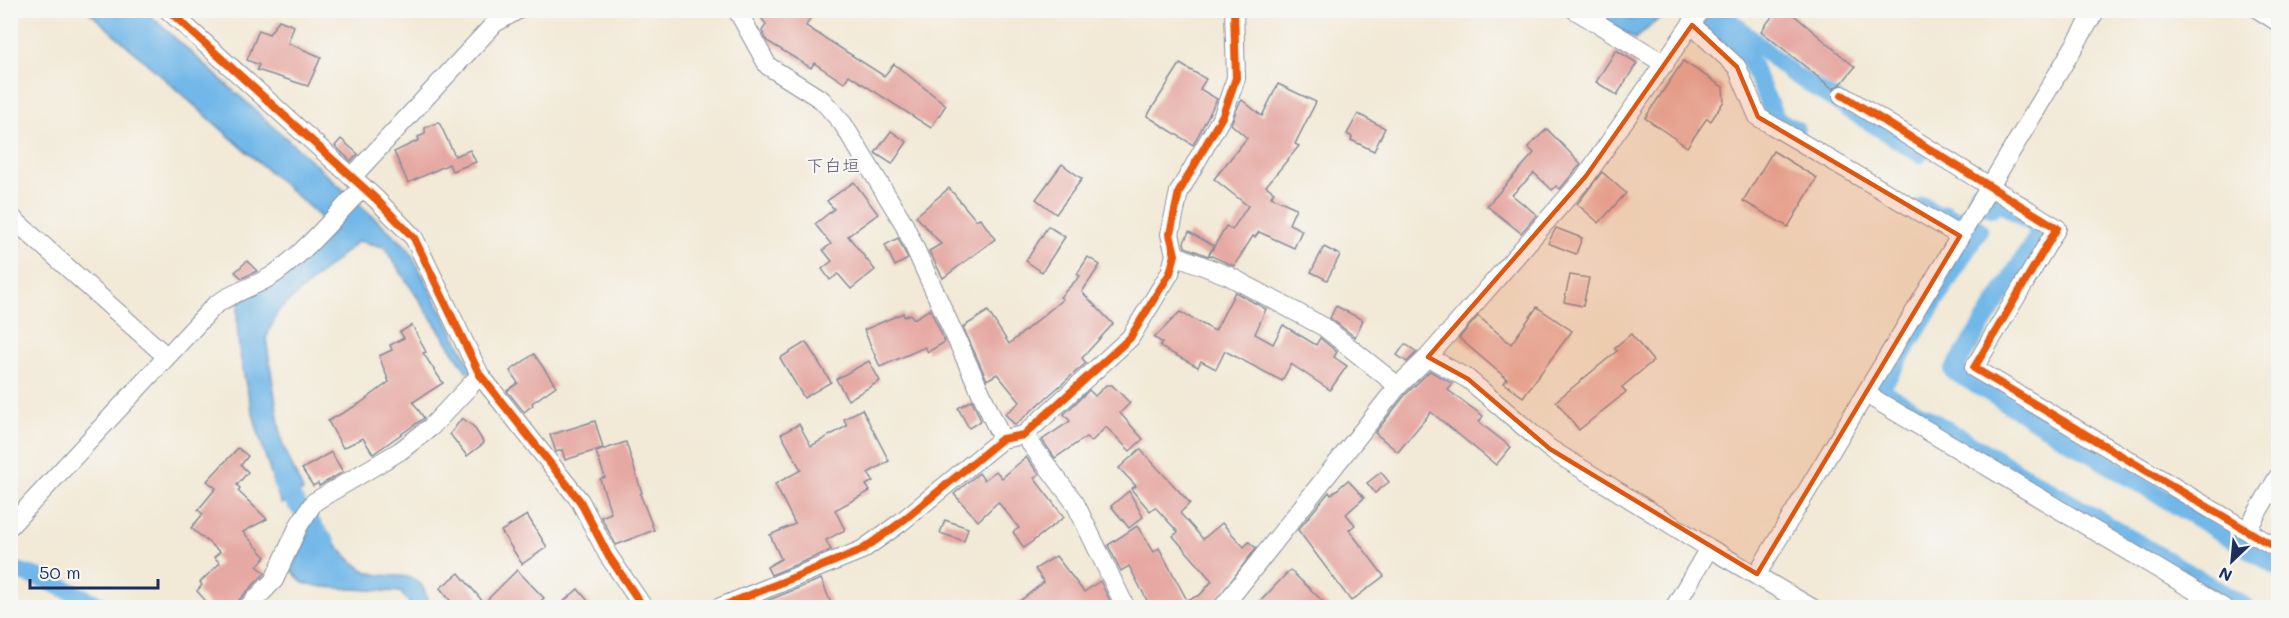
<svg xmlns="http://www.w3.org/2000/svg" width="2289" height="618" viewBox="0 0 2289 618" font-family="Mali,'Klee One',sans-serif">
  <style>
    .water { fill: #71b7e8; stroke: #4673a3; stroke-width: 1.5 }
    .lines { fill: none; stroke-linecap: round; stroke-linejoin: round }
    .canal { stroke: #71b7e8; stroke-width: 18 }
    .building { fill: #e6a8a2 }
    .minor-casing { stroke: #868c9a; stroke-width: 20 }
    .minor { stroke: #fff; stroke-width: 18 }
    .cycleway-casing { stroke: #f6f6f2; stroke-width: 11 }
    .cycleway { stroke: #e8590c; stroke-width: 8 }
    .marked { fill: #de5710; fill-opacity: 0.2; stroke: #de5710; stroke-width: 4.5; stroke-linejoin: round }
    .labels { text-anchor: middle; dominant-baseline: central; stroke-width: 4.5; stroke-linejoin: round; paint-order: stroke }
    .quarter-label { font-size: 18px; fill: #625976; stroke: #f6f6f2 }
  </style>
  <rect width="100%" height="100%" fill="#f6f6f2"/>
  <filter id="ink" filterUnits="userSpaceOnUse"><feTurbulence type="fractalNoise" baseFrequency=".0167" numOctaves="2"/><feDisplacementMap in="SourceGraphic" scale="12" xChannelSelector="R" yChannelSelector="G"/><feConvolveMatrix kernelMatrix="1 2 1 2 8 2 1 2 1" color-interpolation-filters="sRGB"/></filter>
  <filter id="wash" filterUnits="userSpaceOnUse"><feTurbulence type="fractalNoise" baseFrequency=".008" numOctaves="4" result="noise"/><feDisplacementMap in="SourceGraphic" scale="24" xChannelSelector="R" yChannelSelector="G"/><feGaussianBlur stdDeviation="1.35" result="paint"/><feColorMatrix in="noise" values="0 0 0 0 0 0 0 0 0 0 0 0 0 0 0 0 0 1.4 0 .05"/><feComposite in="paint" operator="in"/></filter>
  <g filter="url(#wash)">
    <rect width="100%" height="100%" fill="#f2e9d6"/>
    <g class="water">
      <path d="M88 11H145L408 248 474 372H467L384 247 358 241 278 311 266 338 282 443 303 491 281 504C266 460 227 342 240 300L262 290 335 230Z"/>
      <polygon points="1589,11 1617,11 1631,19 1640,11 1668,11 1635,39"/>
      <path d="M315 519C330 535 345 559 364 570 389 585 424 560 428 607H409V602L400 592 324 587 303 583 291 570Z"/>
    </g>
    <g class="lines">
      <g class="canal">
        <polyline points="1707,10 1702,18 1749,59 1776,119 1796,130"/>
        <polyline points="1718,10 1790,72 1920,154"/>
        <polyline points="1979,192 1975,200 1992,208 1996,199 2037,227 2040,232 1953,371 2278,567"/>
        <polyline points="1923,206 1941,217 1945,214 1960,223 1964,217 1979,230 1880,390 2248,608"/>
        <polyline points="280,479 282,485 327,544"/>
        <polyline points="10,569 44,579 106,608"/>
      </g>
    </g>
    <g id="blocks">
      <g class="building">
        <polygon points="755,10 815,10 806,26 884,76 894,64 946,105 931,128 849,75 844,83 814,63 811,68 767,41 762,31 766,24"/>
        <polygon points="1777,10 1788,10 1855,67 1841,84 1833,89 1761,31"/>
        <polygon points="279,20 294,26 288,43 321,57 308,86 257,70 259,65 247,60 259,30 269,34"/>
        <polygon points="1616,50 1637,63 1617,95 1596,82"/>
        <polygon points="1683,61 1723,87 1724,101 1711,121 1707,118 1687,147 1645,118"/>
        <polygon points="1180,64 1206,79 1200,89 1217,99 1193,145 1147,116"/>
        <polygon points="1278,84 1316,102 1295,144 1299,146 1266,186 1274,192 1271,197 1296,208 1289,224 1302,230 1294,248 1259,232 1255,237 1253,236 1234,266 1209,255 1226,226 1232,230 1248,206 1214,179 1247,138 1231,124 1239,104 1242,100 1262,116"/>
        <polygon points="1358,114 1385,128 1374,151 1351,140 1352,137 1347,134"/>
        <polygon points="439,122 455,156 470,150 476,162 452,171 449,164 408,183 394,152 419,140 418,137 425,134 425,128"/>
        <polygon points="1547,129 1581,164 1560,189 1556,186 1552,190 1534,173 1512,195 1537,215 1521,233 1487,206 1534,153 1528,147"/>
        <polygon points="891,131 907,142 892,164 875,153"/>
        <polygon points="341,139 358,154 351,161 335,146"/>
        <polygon points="1773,151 1817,178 1788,227 1743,201"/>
        <polygon points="1062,164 1082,179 1056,214 1036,199"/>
        <polygon points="1602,172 1626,193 1599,223 1577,204"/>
        <polygon points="854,182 878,214 848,236 875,270 851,289 838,274 830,280 822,269 832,261 823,250 831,244 815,224 834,209 827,201"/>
        <polygon points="949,188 976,220 980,218 995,239 943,278 929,251 941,244 916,216"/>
        <polygon points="1048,226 1065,237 1042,272 1026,261"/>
        <polygon points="1556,228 1582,238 1576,254 1548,243"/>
        <polygon points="1189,232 1214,246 1208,256 1185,247 1184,242"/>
        <polygon points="898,238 908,259 895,266 885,245"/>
        <polygon points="1324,247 1340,255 1327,280 1311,272"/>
        <polygon points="1088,257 1100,265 1082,292 1113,324 1082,358 1086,363 1015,425 1005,414 1020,402 997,374 987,380 963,327 988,311 1009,344 1063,299 1060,297 1080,276 1077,274"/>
        <polygon points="247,261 257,271 242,278 235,272"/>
        <polygon points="1570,275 1589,278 1583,306 1564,302"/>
        <polygon points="1235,292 1266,309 1255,334 1273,344 1283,325 1316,345 1320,338 1337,352 1334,357 1347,366 1330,390 1291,364 1282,381 1225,351 1216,369 1201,361 1198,367 1160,347 1162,342 1154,338 1180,312 1215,331"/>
        <polygon points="1336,306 1363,320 1355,337 1330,318"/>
        <polygon points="1537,307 1572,331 1523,397 1504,383 1507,379 1459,338 1478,316 1511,344"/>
        <polygon points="930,309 945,342 928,352 925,347 880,367 864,330 903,313 904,317 910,314 914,319"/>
        <polygon points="412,325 426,352 423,353 443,383 413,402 424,418 373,454 363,438 343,448 328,421 359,404 389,382 379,356 392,350 390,345 404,338 400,332"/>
        <polygon points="1631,334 1653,361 1622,387 1626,392 1579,430 1556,401 1617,351 1614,348"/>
        <polygon points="806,342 831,382 804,398 780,358"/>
        <polygon points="1405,344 1417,352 1407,362 1397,355"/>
        <polygon points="534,354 556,386 532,403 533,405 524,412 507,391 518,383 510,371"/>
        <polygon points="869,361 880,381 848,400 836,379"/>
        <polygon points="1430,371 1453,384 1448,390 1483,416 1479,422 1511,447 1496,465 1431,412 1398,452 1375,433 1406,394"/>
        <polygon points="1106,385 1112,385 1130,403 1120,413 1143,439 1130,451 1106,427 1091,442 1086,437 1055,458 1042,440 1070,421 1064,414 1089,390 1095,396"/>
        <polygon points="972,400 981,421 969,428 958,408"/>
        <polygon points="862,409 889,461 868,473 873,481 866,485 870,491 835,510 845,530 826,540 831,550 771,575 767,567 781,559 770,535 795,524 775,484 801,470 781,434 799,424 811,446 847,426 844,419"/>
        <polygon points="462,418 474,427 484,443 467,456 450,434"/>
        <polygon points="595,421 603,448 565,460 562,450 556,452 550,435"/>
        <polygon points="626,442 642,493 640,494 654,530 616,545 601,517 611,513 600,479 605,477 596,452"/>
        <polygon points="238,448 248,456 241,465 248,472 237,485 240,488 238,491 267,519 243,532 266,557 257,566 265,573 239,600 236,608 212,608 197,591 202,585 200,582 220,563 214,557 220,552 191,528 203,514 198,510 216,488 207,481"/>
        <polygon points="1140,449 1190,503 1180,513 1203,539 1222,523 1244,547 1249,542 1256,548 1211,608 1151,608 1129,566 1121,571 1108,545 1137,526 1154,552 1159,548 1187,600 1200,595 1212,581 1173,536 1178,532 1155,507 1150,511 1131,489 1136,486 1119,468"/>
        <polygon points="331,452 343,472 319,486 318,483 313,486 302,469"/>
        <polygon points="1026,457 1039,474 1034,478 1064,517 1024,548 1013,532 1019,528 998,502 978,521 954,494 979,473 984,480 996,471 1002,478"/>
        <polygon points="1381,472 1389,482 1375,493 1367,483"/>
        <polygon points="1348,480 1364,498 1346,514 1355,525 1349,530 1384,576 1351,601 1298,530 1329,492 1331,495"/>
        <polygon points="1129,491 1143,517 1129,528 1111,506"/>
        <polygon points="527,515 547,547 522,564 501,531"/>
        <polygon points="945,520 968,528 964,541 940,533"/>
        <polygon points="1056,556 1084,592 1100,581 1111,603 1104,608 1011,608 1044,582 1035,569"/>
        <polygon points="517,570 544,598 534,608 456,608 440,588 459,573 484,603"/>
        <polygon points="1290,570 1330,608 1254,608"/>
        <polygon points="821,579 833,608 749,608"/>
        <polygon points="578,589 594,608 556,608"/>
      </g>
    </g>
  </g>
  <g filter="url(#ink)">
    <use href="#blocks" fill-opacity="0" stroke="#868c9a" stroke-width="1.5"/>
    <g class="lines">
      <defs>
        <g id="minor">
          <polyline points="168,10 376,199 414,238 480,375 580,501 608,555 644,608"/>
          <polyline points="737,10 768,66 822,100 843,124 903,222 1002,439"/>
          <polyline points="1575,10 1665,64"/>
          <polyline points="2259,10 2278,22"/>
          <polyline points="1692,25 1737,67 1758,117 1960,236"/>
          <polyline points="1842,95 2057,228 1974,368 2278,549"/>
          <polyline points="352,177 495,23 518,10"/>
          <polyline points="10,216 166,356"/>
          <polyline points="1175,255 1229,276 1324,327 1398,386"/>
          <polyline points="1428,357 1468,379 1550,449 1709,548 1812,608"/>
          <polyline points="1866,394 2224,608"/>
          <polyline points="1024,435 1075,503 1126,608"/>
          <path d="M10 526 214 306C233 291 257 287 276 273 308 249 335 216 363 187"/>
          <polyline points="2247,530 2278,477"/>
          <polyline points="1757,574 2096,10"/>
          <polyline points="247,608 274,580 299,525 314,502 400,451 431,427 480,375"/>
          <polyline points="718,608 862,550 900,523 1002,439 1024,435 1130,338 1170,273 1175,255 1170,234 1179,192 1223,115 1236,78 1234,10"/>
          <polyline points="1222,608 1398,386 1428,357 1586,176 1701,10"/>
          <polyline points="1674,608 1709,548"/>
        </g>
      </defs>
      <use href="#minor" class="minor-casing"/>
      <use href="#minor" class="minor"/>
      <defs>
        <g id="cycleway">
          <polyline points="168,10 376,199 414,238 480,375 580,501 608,555 644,608"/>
          <polyline points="1842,95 2057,228 1974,368 2278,549"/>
          <polyline points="718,608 862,550 900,523 1002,439 1024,435 1130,338 1170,273 1175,255 1170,234 1179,192 1223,115 1236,78 1234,10"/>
        </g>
      </defs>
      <use href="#cycleway" class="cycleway-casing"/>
      <use href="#cycleway" class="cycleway"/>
    </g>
  </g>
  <path class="marked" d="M1692 25 1737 67 1758 117 1960 236 1757 574 1550 449 1468 379 1428 357 1586 176Z"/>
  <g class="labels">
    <g class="quarter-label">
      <text x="833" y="165">下白垣</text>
    </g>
  </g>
  <rect width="2289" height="618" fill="none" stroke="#f6f6f2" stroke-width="36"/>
  <g transform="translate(2232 561) rotate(206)" stroke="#f6f6f2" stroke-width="4.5" paint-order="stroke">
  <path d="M0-4.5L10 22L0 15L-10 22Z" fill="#1b2f5e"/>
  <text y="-9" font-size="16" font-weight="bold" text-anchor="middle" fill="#1b2f5e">N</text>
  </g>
  <path d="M30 579v9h128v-9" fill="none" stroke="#1b2f5e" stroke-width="3"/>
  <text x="39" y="579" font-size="18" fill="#1b2f5e" stroke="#f6f6f2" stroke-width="4.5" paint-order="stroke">50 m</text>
</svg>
